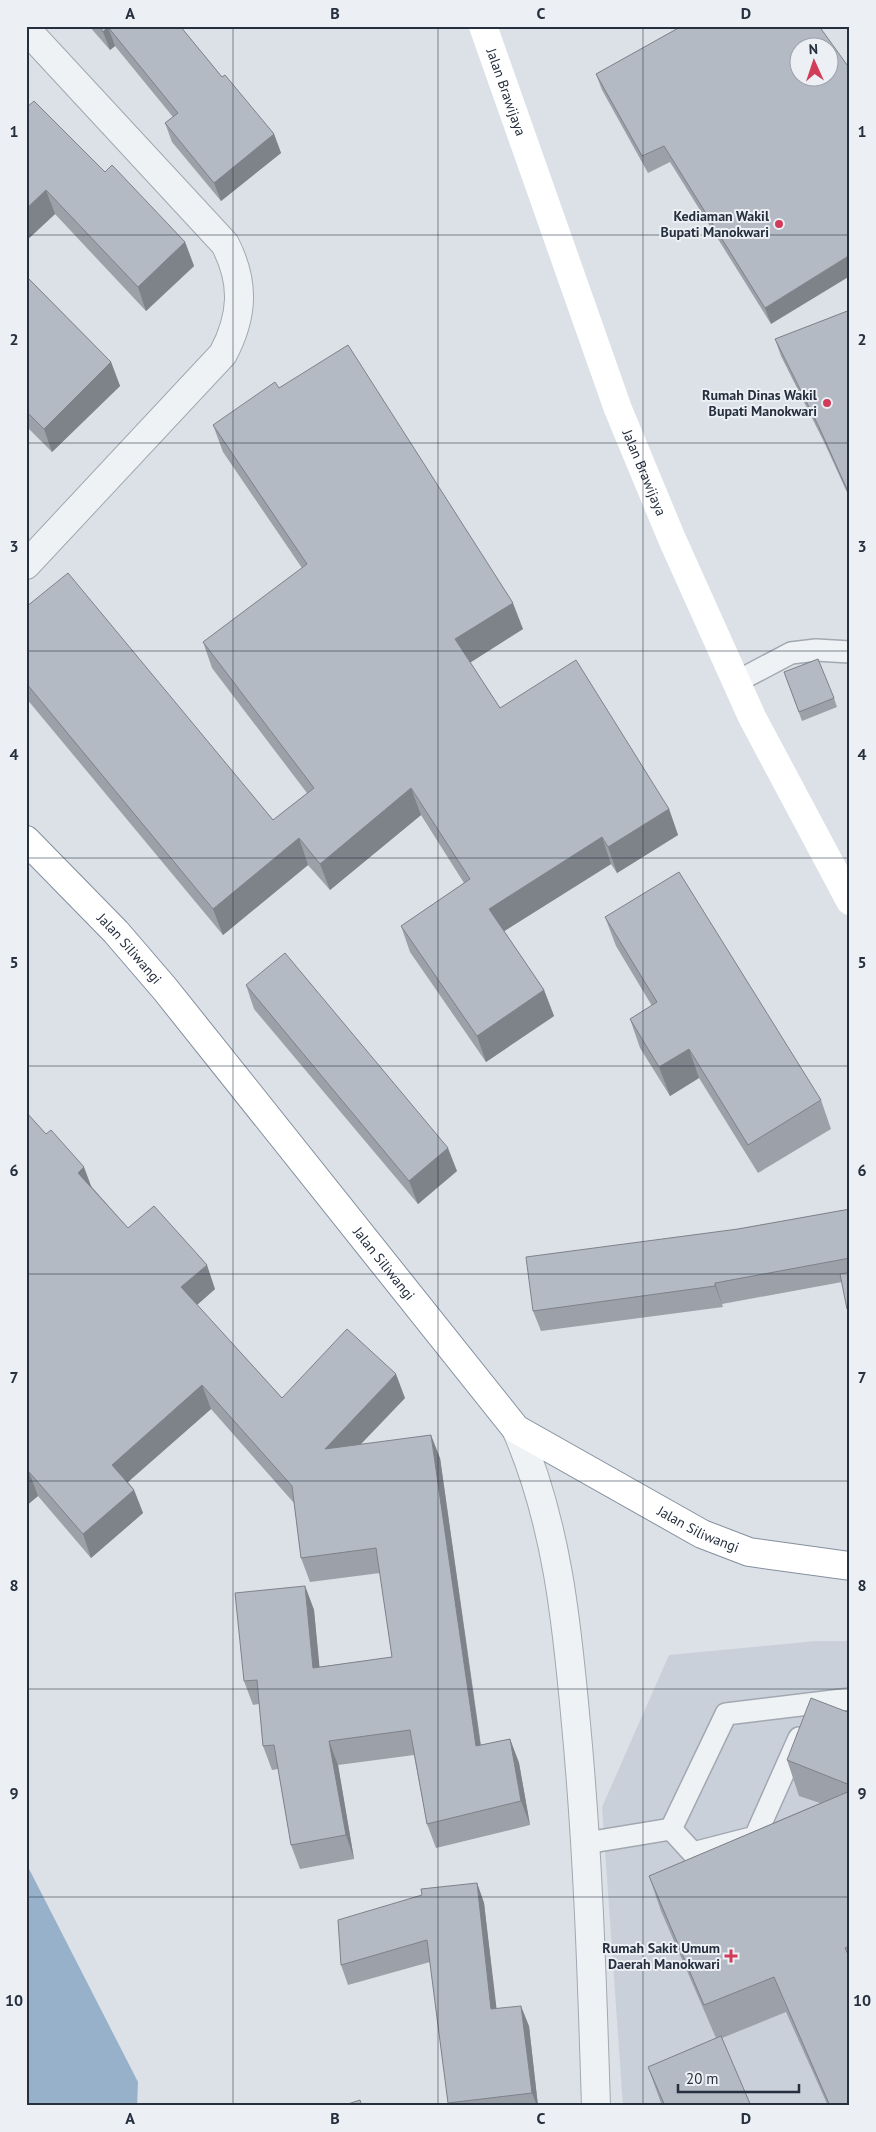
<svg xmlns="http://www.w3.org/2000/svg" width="876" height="2132" viewBox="0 0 876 2132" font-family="'PT Sans',sans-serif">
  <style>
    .built { fill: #cad0d9 }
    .water { fill: #96b1c9 }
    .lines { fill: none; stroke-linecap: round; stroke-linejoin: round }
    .lane-casing { stroke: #a2a8b1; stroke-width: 24 }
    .street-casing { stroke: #a2a8b1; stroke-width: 30 }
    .highway-casing { stroke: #838f9e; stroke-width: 30 }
    .lane { stroke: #eff2f5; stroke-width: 21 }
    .street { stroke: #eff2f5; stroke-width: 28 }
    .secondary { stroke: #fff; stroke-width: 28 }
    .highway { stroke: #fff; stroke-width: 28 }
    .wall { fill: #9ba0a9 }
    .shaded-wall { fill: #7e8289 }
    .building { fill: #b4bac4; stroke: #7e8289; fill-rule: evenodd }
    .grid { fill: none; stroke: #262f3e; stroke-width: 1; stroke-opacity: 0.55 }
    .poi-dot { fill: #d13c59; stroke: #ecf0f5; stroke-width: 2 }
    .labels { text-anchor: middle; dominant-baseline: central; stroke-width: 4; stroke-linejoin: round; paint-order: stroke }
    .street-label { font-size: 14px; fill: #262f3e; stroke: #ecf0f5 }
    .poi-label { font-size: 14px; font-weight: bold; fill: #262f3e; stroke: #ecf0f5; text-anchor: end }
    .neatline { fill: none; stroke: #262f3e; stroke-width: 2 }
    .grid-label { font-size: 16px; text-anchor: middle; font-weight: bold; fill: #262f3e }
  </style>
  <rect width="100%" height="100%" fill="#dce1e7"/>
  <polygon class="built" points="816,1641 850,1641 850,2106 623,2106 602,1807 669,1655"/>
  <polygon class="water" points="26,1863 138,2082 137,2106 26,2106"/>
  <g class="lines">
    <defs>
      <g id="lane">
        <polyline points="736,682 791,653 816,650 850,652"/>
        <polyline points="671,1829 693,1853 755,1837 799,1738"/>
        <polyline points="586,1843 671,1829 726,1714 850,1699"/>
      </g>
      <g id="street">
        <path d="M26 29 225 244C245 283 243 316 223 354L26 565"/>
        <path d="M516 1429C557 1522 567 1624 576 1724 588 1851 592 1978 596 2106"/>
      </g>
      <g id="highway">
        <path id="s2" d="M26 840 116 932 165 989 516 1429 702 1534 749 1552 850 1566"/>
      </g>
    </defs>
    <use href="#lane" class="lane-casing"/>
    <use href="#street" class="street-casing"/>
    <use href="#highway" class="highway-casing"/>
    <use href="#lane" class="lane"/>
    <use href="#street" class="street"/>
    <path class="secondary" id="s1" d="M483 26 618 409 672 539 752 717 850 901"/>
    <use href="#highway" class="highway"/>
  </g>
  <g class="wall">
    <polygon points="89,26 180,26 222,77 274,134 281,153 221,201 172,142 165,123 173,117 115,46 110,50"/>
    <polygon points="682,26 771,324 670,162 648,173 602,90 596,74"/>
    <polygon points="26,108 105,172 185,242 194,266 146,311 55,214 26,241"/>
    <polygon points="26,276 111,362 120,386 52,452 26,426"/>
    <polygon points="850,310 850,499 825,444 781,356 775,339"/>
    <polygon points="279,388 523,629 470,662 500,708 669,809 678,835 617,873 611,864 504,931 544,990 554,1016 486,1062 410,952 401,926 464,883 421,815 330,890 308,865 223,935 26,698 26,607 273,820 307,793 212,668 203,642 302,568 223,452 213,425"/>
    <polygon points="784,672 834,698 837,707 802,721"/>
    <polygon points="605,917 821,1100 831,1129 758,1173 699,1078 670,1096 640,1048 630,1019 652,1006 616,946"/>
    <polygon points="246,985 457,1171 418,1204 254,1009"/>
    <polygon points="26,1112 92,1187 128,1228 215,1289 197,1305 282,1398 405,1398 361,1444 440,1458 481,1745 510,1739 519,1763 530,1825 436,1848 427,1824 414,1755 338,1765 354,1859 300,1869 291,1845 278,1769 272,1770 263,1746 259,1704 253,1705 244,1681 305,1586 314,1610 319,1667 392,1657 380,1573 310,1582 301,1558 294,1503 211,1409 128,1482 134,1490 143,1513 91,1558 38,1496 26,1506"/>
    <polygon points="850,1209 850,1315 847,1309 842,1282 722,1304 723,1307 541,1331 533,1311 738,1229"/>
    <polygon points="850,1713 850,2106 828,2106 786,2012 722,2038 751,2106 662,2106 648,2067 716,2038 661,1911 649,1876 820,1803 799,1796 787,1760"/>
    <polygon points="477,1883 484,1903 496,2009 529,2026 538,2106 449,2106 448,2103 430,1962 348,1985 341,1965"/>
  </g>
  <g class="shaded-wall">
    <polygon points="108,27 115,46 110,50 103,32"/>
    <polygon points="274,134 281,153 221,201 214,183"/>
    <polygon points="46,190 55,214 26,241 26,209"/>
    <polygon points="185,242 194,266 146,311 138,287"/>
    <polygon points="850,255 850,276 771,324 765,308"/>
    <polygon points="111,362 120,386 52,452 44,429"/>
    <polygon points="513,603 523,629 465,666 455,639"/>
    <polygon points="411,788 421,815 330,890 320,864"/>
    <polygon points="669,809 678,835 617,873 608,847"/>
    <polygon points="602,837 611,864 498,935 489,909"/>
    <polygon points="299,838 308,865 223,935 213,909"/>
    <polygon points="544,990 554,1016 486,1062 477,1036"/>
    <polygon points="689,1049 699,1078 670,1096 659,1067"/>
    <polygon points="448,1148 457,1171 418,1204 409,1181"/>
    <polygon points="84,1167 93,1191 78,1173"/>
    <polygon points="207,1265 215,1289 190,1311 181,1287"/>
    <polygon points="715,1283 723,1307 715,1286"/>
    <polygon points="396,1374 405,1398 333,1473 325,1449"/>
    <polygon points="202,1385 211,1409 121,1488 112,1465"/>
    <polygon points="431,1435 440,1458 484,1770 476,1746"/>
    <polygon points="29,1472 38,1496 26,1506 26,1474"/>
    <polygon points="134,1490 143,1513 91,1558 83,1534"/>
    <polygon points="305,1586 314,1610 322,1692 313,1668"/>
    <polygon points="510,1739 519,1763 530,1825 521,1801"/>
    <polygon points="329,1741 338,1765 354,1859 346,1835"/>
    <polygon points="477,1883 484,1903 499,2029 491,2009"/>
    <polygon points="521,2006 529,2026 538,2106 537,2106 532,2093"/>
  </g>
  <g class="building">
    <polygon points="99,26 180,26 222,77 225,75 274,134 214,183 165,123 178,113 108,27 103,32"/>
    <path d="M682 26H819L850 69V255L765 308 664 146 642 156 596 74ZM798 48H828V78H798Z"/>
    <polygon points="34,101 105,172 112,165 185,242 138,287 46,190 26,209 26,108"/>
    <polygon points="26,276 111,362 44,429 26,411"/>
    <polygon points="850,310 850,496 819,427 775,339"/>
    <polygon points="348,345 513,603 455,639 500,708 576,660 669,809 608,847 602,837 489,909 544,990 477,1036 401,926 470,879 411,788 320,864 299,838 213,909 26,683 26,607 68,573 273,820 314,788 203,642 307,564 213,425 275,382 279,388"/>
    <polygon points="818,659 834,698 799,712 784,672"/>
    <polygon points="679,872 821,1100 748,1145 689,1049 659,1067 630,1019 657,1002 605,917"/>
    <polygon points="285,953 448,1148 409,1181 246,985"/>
    <polygon points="26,1112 46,1134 51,1130 84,1167 78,1173 128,1228 154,1206 207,1265 181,1287 282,1398 347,1329 396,1374 325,1449 431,1435 476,1746 510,1739 521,1801 427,1824 410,1730 329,1741 346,1835 291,1845 274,1745 263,1746 257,1680 244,1681 235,1593 305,1586 313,1668 392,1657 376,1548 301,1558 292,1486 202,1385 112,1465 134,1490 83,1534 29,1472 26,1474"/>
    <polygon points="850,1209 850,1258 715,1283 715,1286 533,1311 526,1257 738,1229"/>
    <polygon points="850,1272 850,1308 847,1309 840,1274"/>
    <polygon points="811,1698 850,1713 850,1785 787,1760"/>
    <polygon points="850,1791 850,1946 845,1948 850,1959 850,2106 830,2106 774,1977 704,2005 649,1876"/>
    <polygon points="477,1883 491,2009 521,2006 532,2093 448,2103 427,1940 341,1965 338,1920 422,1895 421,1889"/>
    <polygon points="721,2036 751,2106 665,2106 648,2067"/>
    <polygon points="360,2100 362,2106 342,2106"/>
  </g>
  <path class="grid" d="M233 26V2106M438 26V2106M643 26V2106M26 235H850M26 443H850M26 651H850M26 858H850M26 1066H850M26 1274H850M26 1481H850M26 1689H850M26 1897H850"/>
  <g class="poi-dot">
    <circle cx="779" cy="224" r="5"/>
    <circle cx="827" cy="403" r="5"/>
    <path d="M728.5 1948.5h5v5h5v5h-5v5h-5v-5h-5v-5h5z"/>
  </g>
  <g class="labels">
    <g class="street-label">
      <text stroke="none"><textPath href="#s1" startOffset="70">Jalan Brawijaya</textPath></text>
      <text stroke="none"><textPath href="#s1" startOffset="475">Jalan Brawijaya</textPath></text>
      <text stroke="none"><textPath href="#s2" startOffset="150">Jalan Siliwangi</textPath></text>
      <text stroke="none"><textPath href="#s2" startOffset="555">Jalan Siliwangi</textPath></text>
      <text stroke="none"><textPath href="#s2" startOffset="975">Jalan Siliwangi</textPath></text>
    </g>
    <g class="poi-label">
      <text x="769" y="216">Kediaman Wakil<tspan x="769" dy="16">Bupati Manokwari</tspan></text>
      <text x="817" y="395">Rumah Dinas Wakil<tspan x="817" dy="16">Bupati Manokwari</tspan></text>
      <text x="720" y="1948">Rumah Sakit Umum<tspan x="720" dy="16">Daerah Manokwari</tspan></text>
    </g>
  </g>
  <rect width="876" height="2132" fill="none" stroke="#ecf0f5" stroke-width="55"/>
  <g transform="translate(814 62) rotate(357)"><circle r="24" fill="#ecf0f5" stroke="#9da3ac"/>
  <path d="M0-4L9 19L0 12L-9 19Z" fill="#d13c59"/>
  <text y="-8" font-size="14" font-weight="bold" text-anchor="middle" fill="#262f3e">N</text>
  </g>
  <path d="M678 2084v8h121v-8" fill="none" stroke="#262f3e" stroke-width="2.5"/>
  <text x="686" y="2084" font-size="15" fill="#262f3e" stroke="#ecf0f5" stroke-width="4" paint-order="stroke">20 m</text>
  <rect x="28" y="28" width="820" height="2076" class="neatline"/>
  <g class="grid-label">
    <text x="130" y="19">A</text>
    <text x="335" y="19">B</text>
    <text x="541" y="19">C</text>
    <text x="746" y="19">D</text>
    <text x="14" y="137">1</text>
    <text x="862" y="137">1</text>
    <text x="14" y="345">2</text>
    <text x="862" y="345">2</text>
    <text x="14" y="552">3</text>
    <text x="862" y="552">3</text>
    <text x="14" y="760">4</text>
    <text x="862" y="760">4</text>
    <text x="14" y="968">5</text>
    <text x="862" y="968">5</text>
    <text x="14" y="1176">6</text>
    <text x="862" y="1176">6</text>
    <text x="14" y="1383">7</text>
    <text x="862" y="1383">7</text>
    <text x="14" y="1591">8</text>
    <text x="862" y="1591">8</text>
    <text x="14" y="1799">9</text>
    <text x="862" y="1799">9</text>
    <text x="14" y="2006">10</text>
    <text x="862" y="2006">10</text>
    <text x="130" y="2124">A</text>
    <text x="335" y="2124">B</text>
    <text x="541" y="2124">C</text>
    <text x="746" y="2124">D</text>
  </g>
</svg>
